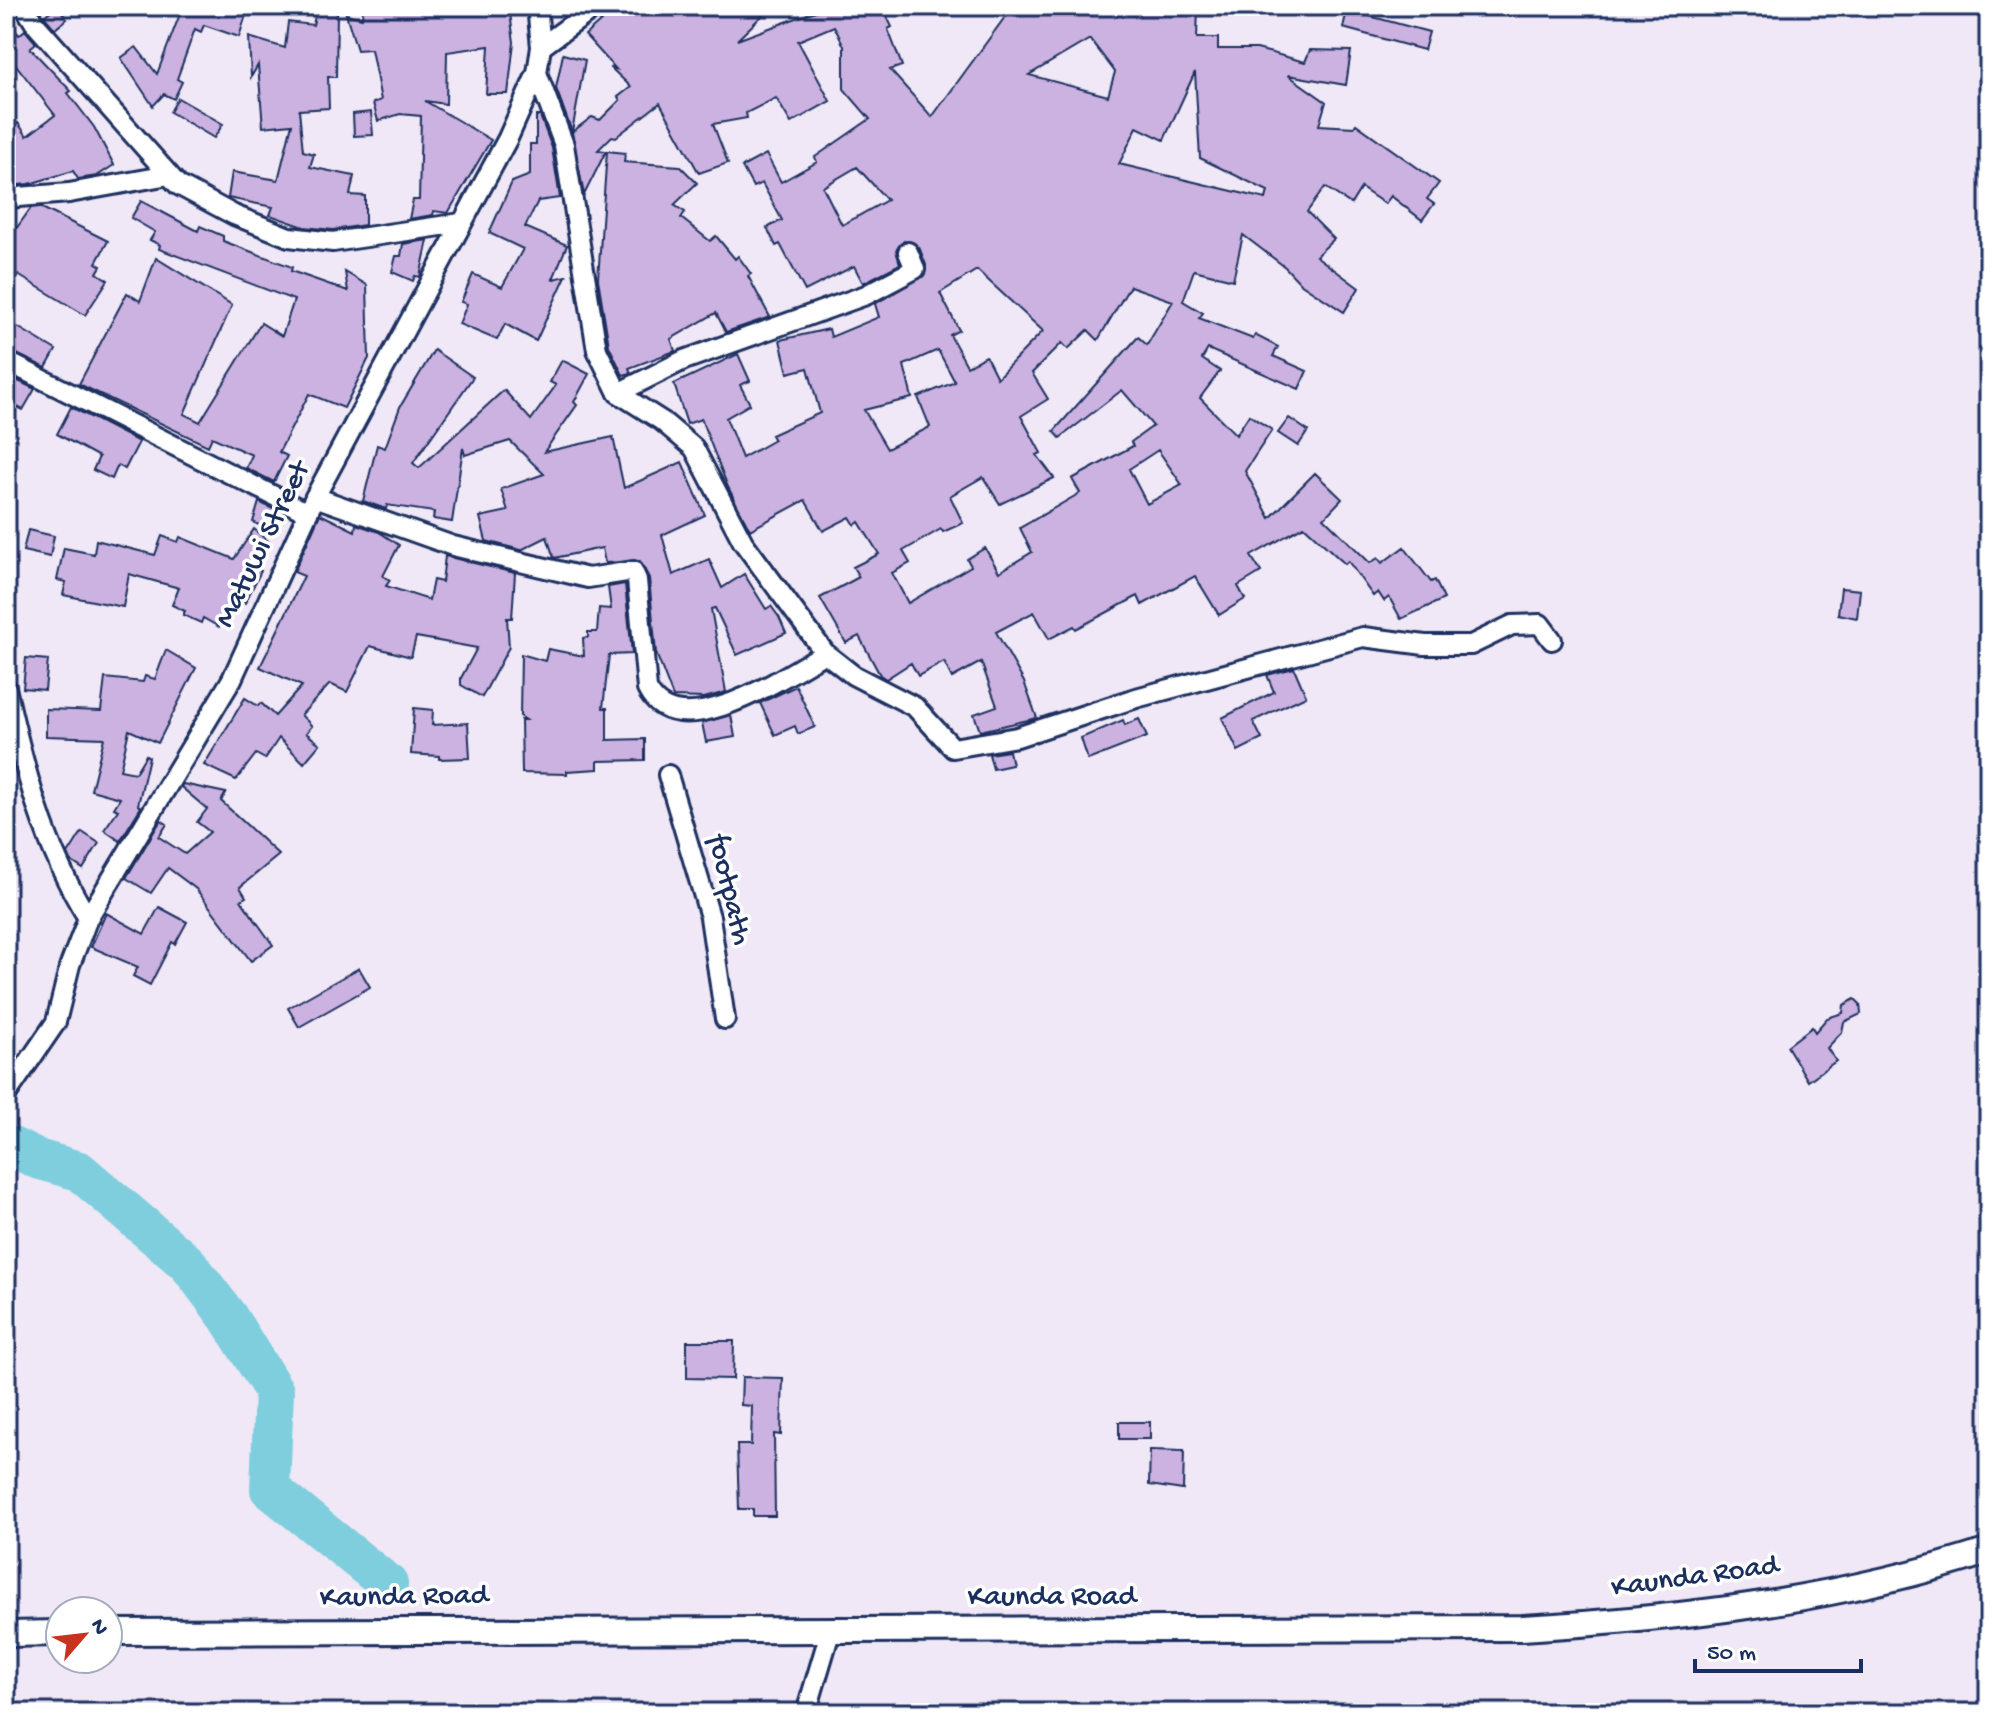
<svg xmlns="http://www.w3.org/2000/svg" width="1995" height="1719" viewBox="0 0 1995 1719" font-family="'Gochi Hand',sans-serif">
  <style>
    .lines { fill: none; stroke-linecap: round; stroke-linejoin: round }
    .river { stroke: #7fcedd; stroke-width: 40 }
    .building { fill: #ccb2e0; stroke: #1b2f5e; stroke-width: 2; fill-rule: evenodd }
    .minor-casing { stroke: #1b2f5e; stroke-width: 24 }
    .secondary-casing { stroke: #1b2f5e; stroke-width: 30 }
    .minor { stroke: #fff; stroke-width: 18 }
    .secondary { stroke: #fff; stroke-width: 24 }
    .labels { text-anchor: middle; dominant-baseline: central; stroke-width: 7; stroke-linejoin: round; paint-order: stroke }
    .street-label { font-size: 30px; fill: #1b2f5e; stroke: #fff }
  </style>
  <rect width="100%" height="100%" fill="#f0e8f6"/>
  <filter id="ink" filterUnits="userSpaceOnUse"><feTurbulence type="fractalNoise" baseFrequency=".0125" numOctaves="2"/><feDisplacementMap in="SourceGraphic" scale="16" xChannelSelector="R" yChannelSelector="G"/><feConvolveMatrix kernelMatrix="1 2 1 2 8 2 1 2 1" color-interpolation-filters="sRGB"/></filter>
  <g filter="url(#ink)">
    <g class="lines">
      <polyline class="river" points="6,1144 37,1159 79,1171 188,1264 228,1317 274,1391 270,1489 388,1584"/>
    </g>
    <g class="building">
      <polygon points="57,6 67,19 55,29 44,16"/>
      <polygon points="183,6 218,6 246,15 239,37 204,25 201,32 195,29 177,79 182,82 174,99 164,94 153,106 121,58 136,47 157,74"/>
      <polygon points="363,6 509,6 514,42 508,94 486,94 489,46 447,52 446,104 425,101 491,140 448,213 434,211 433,215 409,219 413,200 419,200 421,116 400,114 378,121 373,103 381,100 371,49 357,50 346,14 362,18"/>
      <path d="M618 6H772L737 40 829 6H882L892 27 888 29 902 66 890 70 932 117 1013 6H1198L1197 38H1218V49H1257L1305 62 1310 50 1351 51 1346 85 1288 75 1326 102 1319 125 1354 127 1356 124 1439 183 1427 199 1434 204 1422 220 1391 196 1385 204 1361 188 1351 204 1325 187 1307 212 1334 239 1316 256 1359 288 1344 312 1300 283 1285 267 1243 235 1233 280 1194 270 1183 301 1203 313 1199 318 1253 339 1255 335 1278 347 1273 356 1307 371 1299 389 1208 349 1202 359 1220 371 1200 398 1236 435 1249 415 1272 430 1245 471 1270 518 1315 473 1342 499 1324 518 1370 563 1378 558 1382 563 1404 547 1431 582 1435 580 1444 599 1401 619 1389 597 1384 601 1378 592 1373 596 1348 561 1345 564 1304 526 1251 556 1261 572 1238 586 1245 599 1219 615 1195 576 1142 605 1138 596 1076 629 1074 626 1049 639 1034 612 996 632 1024 682 1037 718 980 731 974 714 997 706 981 662 952 678 944 662 918 676 911 663 886 679 880 675 859 636 846 643 820 598 859 577 853 567 879 554 859 522 855 525 850 517 823 531 805 500 750 530 728 487 701 419 687 424 674 384 738 354 750 381 740 385 750 404 726 418 742 458 774 440 771 435 820 413 808 368 788 373 780 340 829 329 831 337 879 317 875 304 925 275 926 265 919 247 904 241 896 250 900 264 863 283 854 266 805 291 780 244 776 246 767 228 782 220 762 183 753 187 742 167 766 154 781 182 817 162 815 157 870 119 844 89V46L834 26 798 41 830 101 791 123 776 98 746 113 747 118 713 124 728 163 699 173 660 103 616 137 612 136 598 150 606 151 584 195 572 132 592 117 600 120 620 100 618 97 631 87 610 67 616 69 585 35ZM1090 39 1115 72 1108 96 1029 75ZM1195 72 1200 158 1268 191 1266 199 1119 164 1137 127 1164 140ZM857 167 887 200 842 225 823 187ZM977 270 1043 331 997 378 986 356 967 366 950 335 959 330 940 293ZM1130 286 1173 301 1147 345 1138 337 1054 431 1060 438 1122 390 1153 426 1131 442 1133 446 1072 479 1080 493 1020 528 1032 552 999 572 985 548 967 559 971 566 908 603 892 573 910 563 903 551 941 529 943 532 963 523 950 496 983 477 1000 504 1054 478 1037 455 1041 453 1021 416 1048 399 1032 373 1062 343 1068 349 1088 330 1098 340ZM938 350 955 382 918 397 930 427 887 449 864 410 912 398 904 365ZM1158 450 1182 485 1147 504 1129 469Z"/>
      <polygon points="317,7 337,12 336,77 328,77 329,108 299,110 303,151 314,154 310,167 354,176 350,195 365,196 365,225 333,230 304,227 270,215 273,207 228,198 232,172 278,180 292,124 263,127 258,65 251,77 249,37 285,48 288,22 313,25"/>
      <polygon points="1347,10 1429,32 1424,50 1343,28"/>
      <polygon points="6,19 19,35 25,30 36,43 30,48 71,91 68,93 94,127 114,165 97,176 78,179 73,171 29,184 6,186 6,132 18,123 27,136 55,115 6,52"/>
      <polygon points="563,54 585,60 572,132 556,88"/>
      <polygon points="178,98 223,124 214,138 170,112"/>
      <polygon points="371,112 373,135 354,136 353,114"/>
      <polygon points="536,116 540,116 552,148 560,198 538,201 525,227 567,245 553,279 566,276 536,341 505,324 497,340 459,324 467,304 461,302 473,274 502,287 523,249 489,233 512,182 530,175 530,144 536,144"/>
      <polygon points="607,151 625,153 624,162 680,166 697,183 674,205 685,212 681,218 710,241 716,236 735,259 738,256 751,274 748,276 770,317 726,332 716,313 671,339 675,351 629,368 631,373 623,375 609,346 598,279"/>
      <polygon points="141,201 198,231 200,226 223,236 223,241 292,267 291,271 348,291 345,272 367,285 369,358 344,408 309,394 279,452 287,456 274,482 246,468 252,455 212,437 208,446 79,384 127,293 140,301 156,258 232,305 184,414 200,422 261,323 282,336 294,300 159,249 160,245 150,240 155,232 131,218"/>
      <polygon points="40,207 108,241 96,263 101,266 97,273 108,280 85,315 18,275 6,294 6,233 11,236 31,208"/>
      <polygon points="428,240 420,277 415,276 413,281 392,272 396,256 401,256 403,244"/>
      <polygon points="6,320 56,350 46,368 6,349"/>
      <polygon points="434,350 473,377 413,463 419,468 504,390 531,420 556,385 550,382 562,360 589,374 574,402 577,405 544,452 613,437 624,488 682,462 705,515 662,535 673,575 709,559 722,588 744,574 766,609 771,606 779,617 786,633 737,655 715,608 711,609 726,692 704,698 673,697 656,653 649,578 640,561 605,563 602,548 554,558 547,537 521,550 486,541 480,517 508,511 501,489 544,474 510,441 465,455 463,448 452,522 433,519 434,512 387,505 386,509 363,501 377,445 385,448 400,407"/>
      <polygon points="16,380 35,389 23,410 6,401"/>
      <polygon points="71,407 139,442 125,469 118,465 112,479 93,470 99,457 57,434"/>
      <polygon points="1289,418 1308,431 1298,446 1278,433"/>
      <polygon points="259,502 279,512 270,531 253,522"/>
      <polygon points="320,514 355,531 356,524 379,532 399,545 383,576 390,580 386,586 429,600 433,580 442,582 445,556 515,573 512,618 507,618 509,647 482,697 461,685 461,678 477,648 416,637 411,657 370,646 347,692 330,684 301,715 312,726 306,733 320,744 304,763 279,738 265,759 256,754 236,780 204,765 245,698 258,706 261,703 275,716 302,686 260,667 304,576 294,572"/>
      <polygon points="254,529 268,541 250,565 261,571 245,603 235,598 219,627 203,618 201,623 183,615 185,611 172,605 179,588 129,574 123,607 63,595 66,582 57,580 64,548 94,554 96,540 155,555 162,536 178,542 180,537 234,559"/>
      <polygon points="28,530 54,536 50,557 23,551"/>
      <polygon points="625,584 632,654 609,655 603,708 607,708 607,740 645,739 645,760 598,761 598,769 567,771 567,774 522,773 521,720 526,720 520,716 521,654 545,661 548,649 584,656 583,638 588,637 588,632 597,632 599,608 611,609 608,587"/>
      <polygon points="1841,588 1860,590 1857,618 1838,614"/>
      <polygon points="166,650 196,668 158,743 129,730 120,770 135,773 146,755 149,757 138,805 141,807 120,841 104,830 118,810 114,808 120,798 91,790 104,738 46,736 46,709 101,711 105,678 143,682 145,676 155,679"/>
      <polygon points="26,658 48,660 45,690 23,688"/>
      <polygon points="1294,668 1306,696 1253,721 1262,739 1238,751 1222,718 1274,692 1267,675"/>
      <polygon points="796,686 815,727 798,734 795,726 775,735 760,703"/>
      <polygon points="414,708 433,710 432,725 468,723 470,758 439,759 439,756 411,754"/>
      <polygon points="731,715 735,737 706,742 702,723"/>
      <polygon points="1139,719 1147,737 1088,760 1081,738 1123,720 1125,725"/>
      <polygon points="1009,751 1012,765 993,769 989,754"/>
      <polygon points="183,784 226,793 221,801 279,855 240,887 246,897 241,900 273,945 251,961 196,889 168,868 151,893 126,878 161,820 167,824 159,837 185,854 210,832 197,822 207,809 181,787"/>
      <polygon points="82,832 99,843 83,869 71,861 68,854"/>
      <polygon points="159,907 187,922 175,944 172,942 150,985 133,976 138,967 91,947 106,913 144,934"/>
      <polygon points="359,968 370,987 299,1027 288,1008"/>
      <polygon points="1855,999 1860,1004 1861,1014 1844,1022 1842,1032 1827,1048 1836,1061 1808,1081 1787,1046 1812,1027 1815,1032 1827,1018 1843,1013 1844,1005"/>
      <polygon points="687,1341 734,1341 733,1379 687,1378"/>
      <polygon points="742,1377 783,1378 781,1435 774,1434 775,1516 753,1516 753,1509 739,1509 737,1445 751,1445 752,1406 741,1405"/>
      <rect x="1119" y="1422" width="31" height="17"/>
      <polygon points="1150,1450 1184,1451 1183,1490 1149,1485"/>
    </g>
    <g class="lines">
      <defs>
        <g id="minor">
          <polyline points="24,6 36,25 178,185 234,215 289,237 333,242 461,223"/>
          <polyline points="541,47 597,6"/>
          <polyline points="537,73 564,145 597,350 618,393 662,421 694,448 743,542 825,653 853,675 915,707 953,748 1017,737 1136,698 1363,637 1425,645 1471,645 1512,625 1540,624 1552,640"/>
          <polyline points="6,198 69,193 169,175"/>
          <polyline points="6,361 308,513"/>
          <polyline points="618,393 684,360 866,295 915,269 908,252"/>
          <path d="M315 497 453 546 588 578 633 571 637 580 647 689C677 750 787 675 825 653"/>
          <path d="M6 688C24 768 44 849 88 918"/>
          <polyline points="668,775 710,917 725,1019"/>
          <polyline points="6,1095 56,1022 70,965 88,918 232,679 315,497 508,138 537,73 541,47 537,6"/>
          <polyline points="806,1713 831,1629"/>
        </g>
        <g id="secondary">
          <path d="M108 1632 1522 1628C1678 1619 1840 1600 1989 1551"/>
          <polyline points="6,1634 60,1633"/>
        </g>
      </defs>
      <use href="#minor" class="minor-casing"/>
      <use href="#secondary" class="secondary-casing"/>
      <use href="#minor" class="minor"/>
      <use href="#secondary" class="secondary"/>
    </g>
  </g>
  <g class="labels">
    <g class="street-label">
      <text transform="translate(264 545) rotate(-64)">Matuwi Street</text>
      <text transform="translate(728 890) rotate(77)">footpath</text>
      <text transform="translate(1695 1578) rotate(-8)">Kaunda Road</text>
      <text transform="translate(404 1598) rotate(-1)">Kaunda Road</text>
      <text x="1052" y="1598">Kaunda Road</text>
    </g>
  </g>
  <rect width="1995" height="1719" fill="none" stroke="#fff" stroke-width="32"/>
  <rect x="16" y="16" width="1963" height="1687" fill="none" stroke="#1b2f5e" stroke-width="3" filter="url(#ink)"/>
  <g transform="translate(84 1635) rotate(62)"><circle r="38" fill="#ffffff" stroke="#a4acbf" stroke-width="2"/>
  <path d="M0-6L14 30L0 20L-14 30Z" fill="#c8321e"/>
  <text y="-12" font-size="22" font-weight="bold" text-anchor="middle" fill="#1b2f5e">N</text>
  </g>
  <path d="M1695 1659v12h166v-12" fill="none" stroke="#1b2f5e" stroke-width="4"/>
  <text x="1707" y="1659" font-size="24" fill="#1b2f5e" stroke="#ffffff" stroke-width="6" paint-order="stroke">50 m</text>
</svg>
